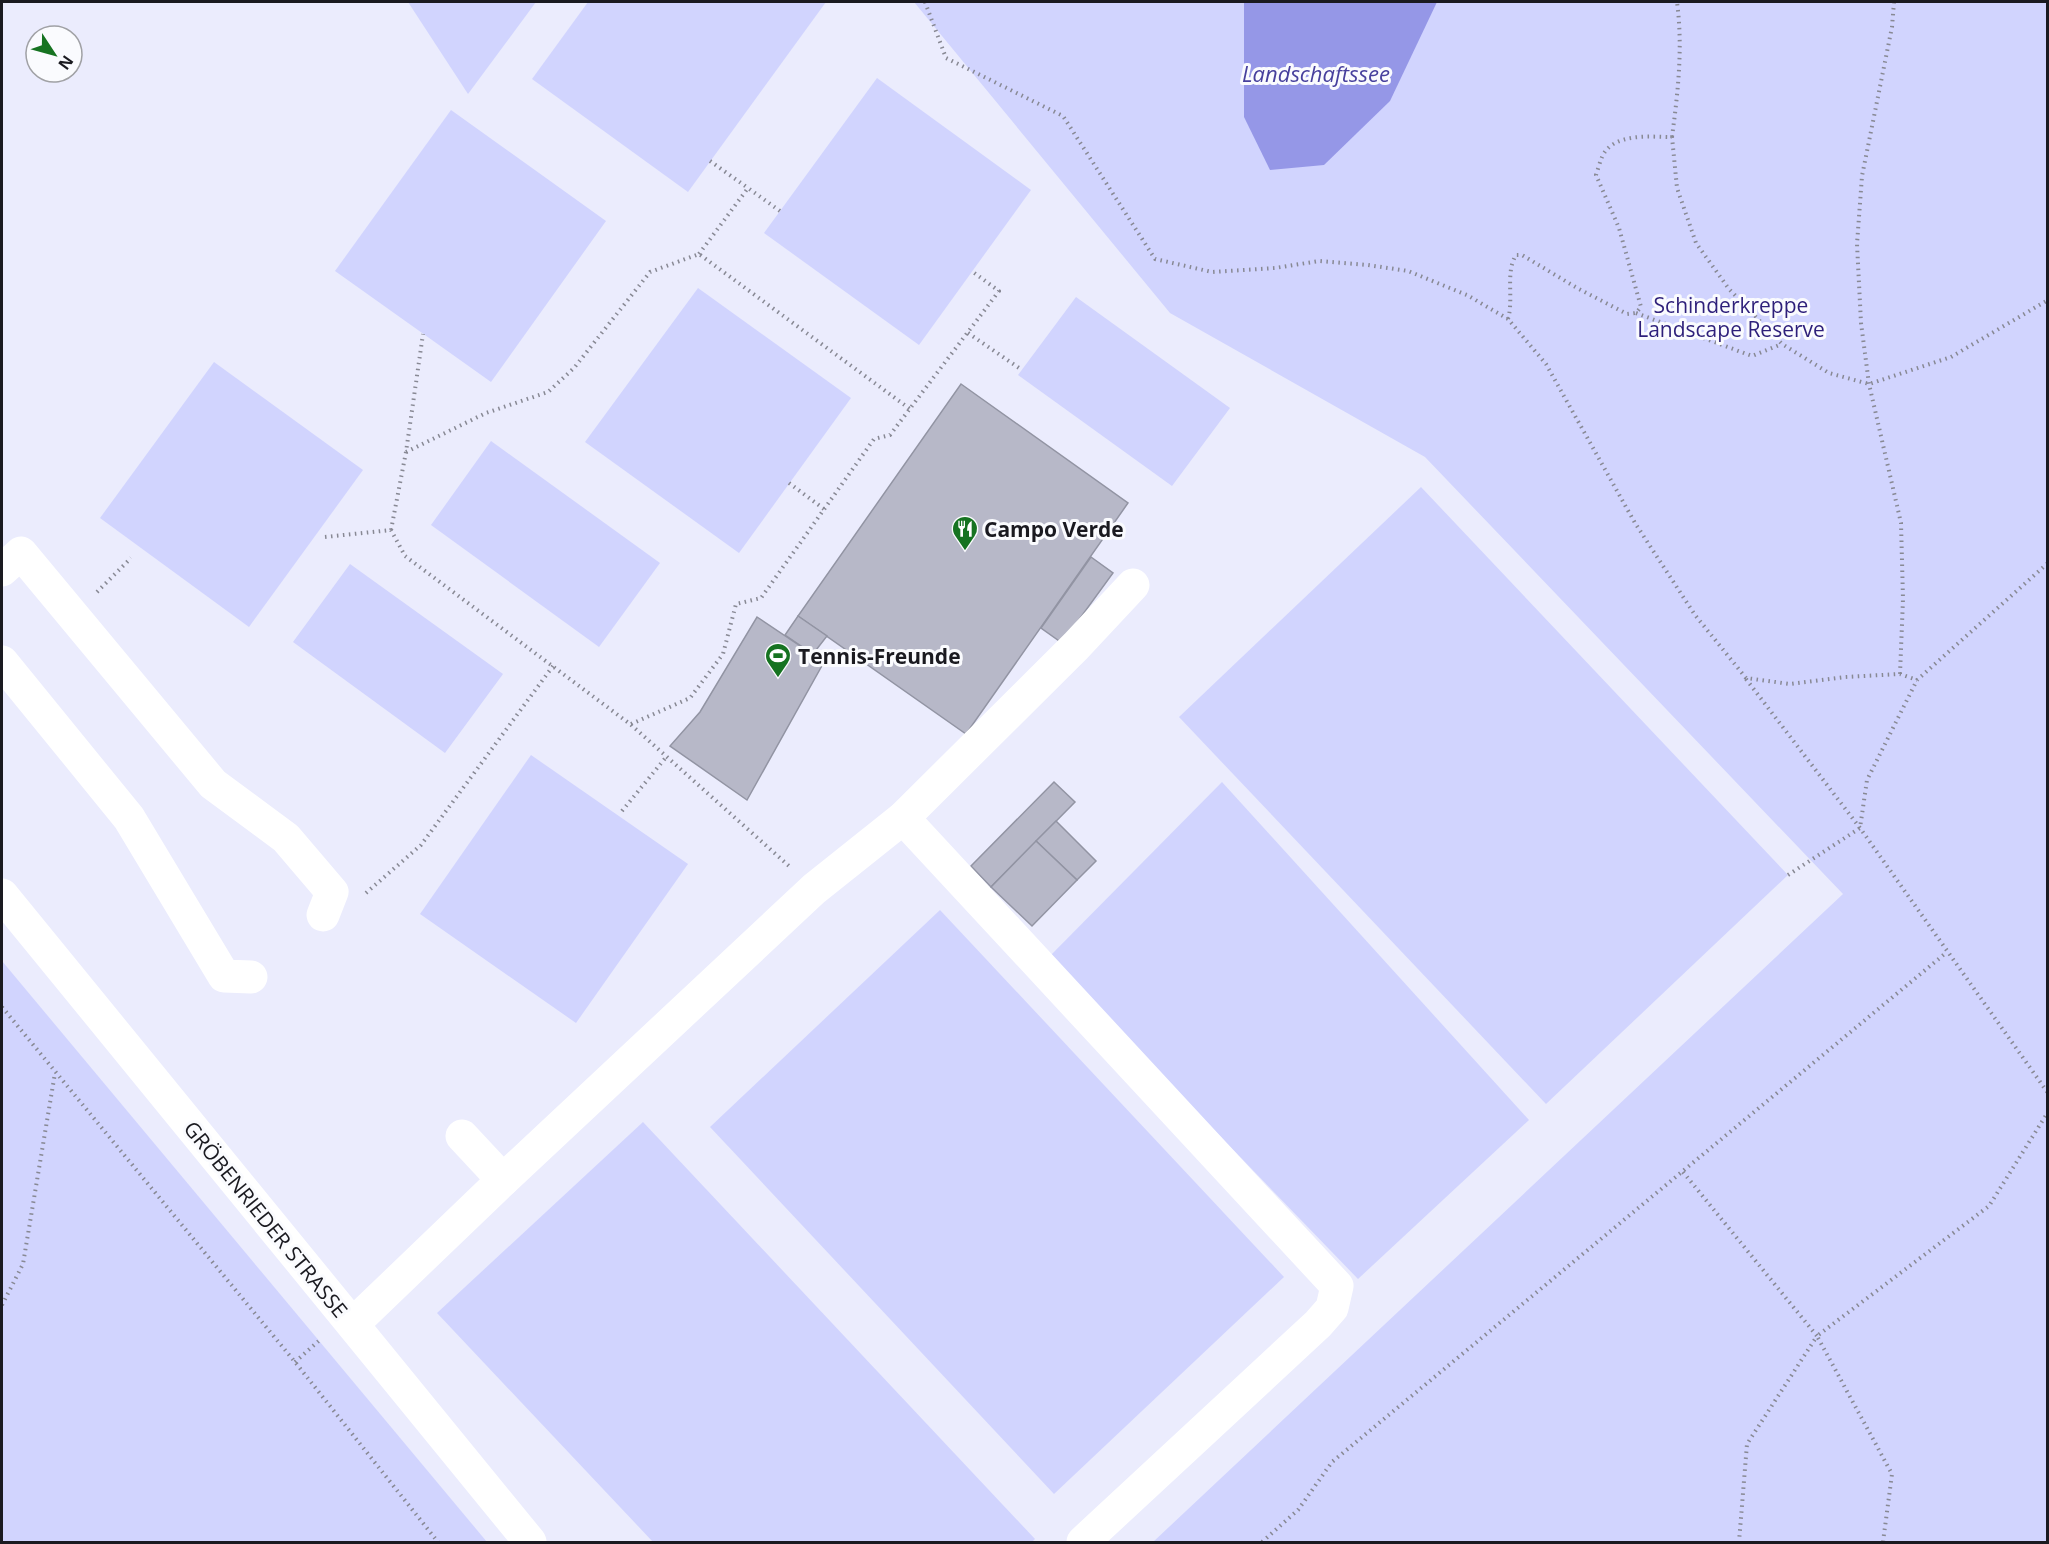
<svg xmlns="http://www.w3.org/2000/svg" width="2049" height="1544" viewBox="0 0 2049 1544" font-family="'Open Sans',sans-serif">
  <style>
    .green { fill: #d1d4fe }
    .water { fill: #9597e7 }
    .building { fill: #b7b8c8; stroke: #9294a3; stroke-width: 1.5 }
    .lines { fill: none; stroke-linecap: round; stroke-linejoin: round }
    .path { stroke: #888994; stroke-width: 4; stroke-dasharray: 1.5 4.5; stroke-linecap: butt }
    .minor { stroke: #fff; stroke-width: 33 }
    .labels { text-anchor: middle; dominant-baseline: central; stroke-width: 6; stroke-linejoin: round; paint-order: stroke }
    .park-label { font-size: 21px; fill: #2d1f7a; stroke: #fafbfe }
    .poi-label { font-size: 21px; font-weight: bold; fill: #1a1a20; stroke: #fafbfe; text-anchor: start }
    .street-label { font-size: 21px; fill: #1a1a20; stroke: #fafbfe }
    .water-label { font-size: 22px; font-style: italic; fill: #47409d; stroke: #fafbfe }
  </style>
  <rect width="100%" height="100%" fill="#ebecfd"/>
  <g class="green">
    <polygon points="408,2 536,2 468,94"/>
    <polygon points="588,2 826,2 688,192 532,79"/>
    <polygon points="914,2 2047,2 2047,1542 1153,1542 1843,894 1425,457 1170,313"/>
    <polygon points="877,78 1031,190 919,345 764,233"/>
    <polygon points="451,110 606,221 491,382 335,271"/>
    <polygon points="698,288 851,398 739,553 585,442"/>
    <polygon points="1076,297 1230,408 1172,486 1018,375"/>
    <polygon points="214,362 363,470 249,627 100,518"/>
    <polygon points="491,441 660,563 599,647 431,525"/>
    <polygon points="1421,487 1788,875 1546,1104 1179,717"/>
    <polygon points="350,564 503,674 445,753 293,642"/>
    <polygon points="531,755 688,864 576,1023 420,914"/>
    <polygon points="1222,782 1529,1120 1358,1279 1048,958"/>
    <polygon points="940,910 1284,1277 1054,1494 710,1127"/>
    <polygon points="2,961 487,1542 2,1542"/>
    <polygon points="643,1122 1035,1539 1032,1542 653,1542 437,1313"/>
  </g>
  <polygon class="water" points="1244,2 1437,2 1390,101 1324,165 1270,170 1244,117"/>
  <g class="building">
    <polygon points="961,384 1128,503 966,734 798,616"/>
    <polygon points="1091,557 1113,573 1062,643 1041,628"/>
    <polygon points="798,616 827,636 813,654 785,635"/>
    <polygon points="757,617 824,662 747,800 670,746 700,712"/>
    <polygon points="1054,782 1075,802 991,887 971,866"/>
    <polygon points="1056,821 1096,861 1077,880 1036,841"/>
    <polygon points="1036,841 1077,880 1032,926 991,887"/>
  </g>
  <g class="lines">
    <g class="path">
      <polyline points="925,2 946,58 1063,116 1155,259 1212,272 1275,268 1319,261 1368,265 1408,271 1467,295 1508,319 1546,364 1635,523 1695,615 1746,678 1790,684 1845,677 1900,674 1917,680"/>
      <polyline points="1894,2 1892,27 1862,176 1857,244 1861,323 1869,384 1901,523 1903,599 1900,674"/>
      <path d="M1672 137C1678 92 1683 47 1677 2"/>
      <polyline points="710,161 748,188"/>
      <polyline points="699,254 748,188 780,211"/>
      <polyline points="1636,313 1752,356 1782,344"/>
      <path d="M1508 319C1514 298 1505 273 1516 255H1522L1577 288 1627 314 1636 313 1641 307 1619 228 1596 175C1598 169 1600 162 1602 157 1613 132 1651 137 1672 137L1677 188 1696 243 1729 289 1782 344 1829 373 1869 384 1951 357 2048 300"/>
      <polyline points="968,333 1022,370"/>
      <polyline points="406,452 486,413 548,392 574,368 650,272 699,254 910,409"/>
      <polyline points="789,483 824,509"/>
      <polyline points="391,530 406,452 423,334"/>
      <polyline points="325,537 391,530 405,556 630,724 789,866"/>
      <polyline points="97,592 131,558"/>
      <polyline points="1746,679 1860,828 2048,1093"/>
      <polyline points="631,724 690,698 723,654 736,604 761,598 874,439 890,435 999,291 973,272"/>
      <polyline points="622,811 667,756"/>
      <polyline points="1788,875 1860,828 1867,780 1917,680 2048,563"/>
      <polyline points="366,893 421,845 553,666"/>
      <polyline points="2,1007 295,1362 438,1542"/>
      <polyline points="1683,1172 1817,1336 1747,1444 1739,1542"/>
      <polyline points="2,1305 23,1264 55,1073"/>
      <polyline points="295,1362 321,1339"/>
      <polyline points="1262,1542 1298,1510 1332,1462 1947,952"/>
      <polyline points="1883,1542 1892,1474 1817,1336 1989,1206 2048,1112"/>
    </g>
    <g class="minor">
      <polyline points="2,570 21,553 213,784 286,838 332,892 323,915"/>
      <polyline points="2,662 129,818 224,976 251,977"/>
      <polyline points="903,818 1337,1286 1332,1308 1318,1324 1083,1542"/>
      <polyline points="2,895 530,1542"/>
      <polyline points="462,1136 503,1180"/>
      <polyline points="353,1324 503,1180 814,889 903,818 1076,646 1133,585"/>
    </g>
  </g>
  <defs>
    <symbol id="restaurant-pin" viewBox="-11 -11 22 30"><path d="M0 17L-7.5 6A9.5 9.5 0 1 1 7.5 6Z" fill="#167321" stroke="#fafbfe"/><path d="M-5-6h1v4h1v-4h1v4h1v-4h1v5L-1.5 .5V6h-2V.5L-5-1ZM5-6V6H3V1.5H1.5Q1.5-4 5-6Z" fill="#fff"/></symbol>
    <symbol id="stadium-pin" viewBox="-11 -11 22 30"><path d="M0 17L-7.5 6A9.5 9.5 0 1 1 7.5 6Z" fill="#167321" stroke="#fafbfe"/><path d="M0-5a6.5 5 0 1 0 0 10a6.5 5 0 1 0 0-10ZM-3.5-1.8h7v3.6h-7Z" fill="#fff"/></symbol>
  </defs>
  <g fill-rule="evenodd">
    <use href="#restaurant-pin" x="950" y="514" width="30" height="40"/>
    <use href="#stadium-pin" x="763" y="641" width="30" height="40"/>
  </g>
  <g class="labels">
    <g class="park-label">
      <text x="1731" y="305">Schinderkreppe<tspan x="1731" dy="24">Landscape Reserve</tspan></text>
    </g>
    <g class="poi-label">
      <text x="984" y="529">Campo Verde</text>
      <text x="798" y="656">Tennis-Freunde</text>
    </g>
    <g class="street-label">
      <text transform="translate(266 1219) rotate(51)">GRÖBENRIEDER STRASSE</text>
    </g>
    <g class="water-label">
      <text x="1316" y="73">Landschaftssee</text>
    </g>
  </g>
  <rect width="2049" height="1544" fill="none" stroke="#1a1a20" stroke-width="6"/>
  <g transform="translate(54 54) rotate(126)"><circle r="28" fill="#fafbfe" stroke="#a0a1a5" stroke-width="1.5"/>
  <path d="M0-4.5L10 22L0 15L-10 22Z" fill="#167321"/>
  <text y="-9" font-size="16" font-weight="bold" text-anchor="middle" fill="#1a1a20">N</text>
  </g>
</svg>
